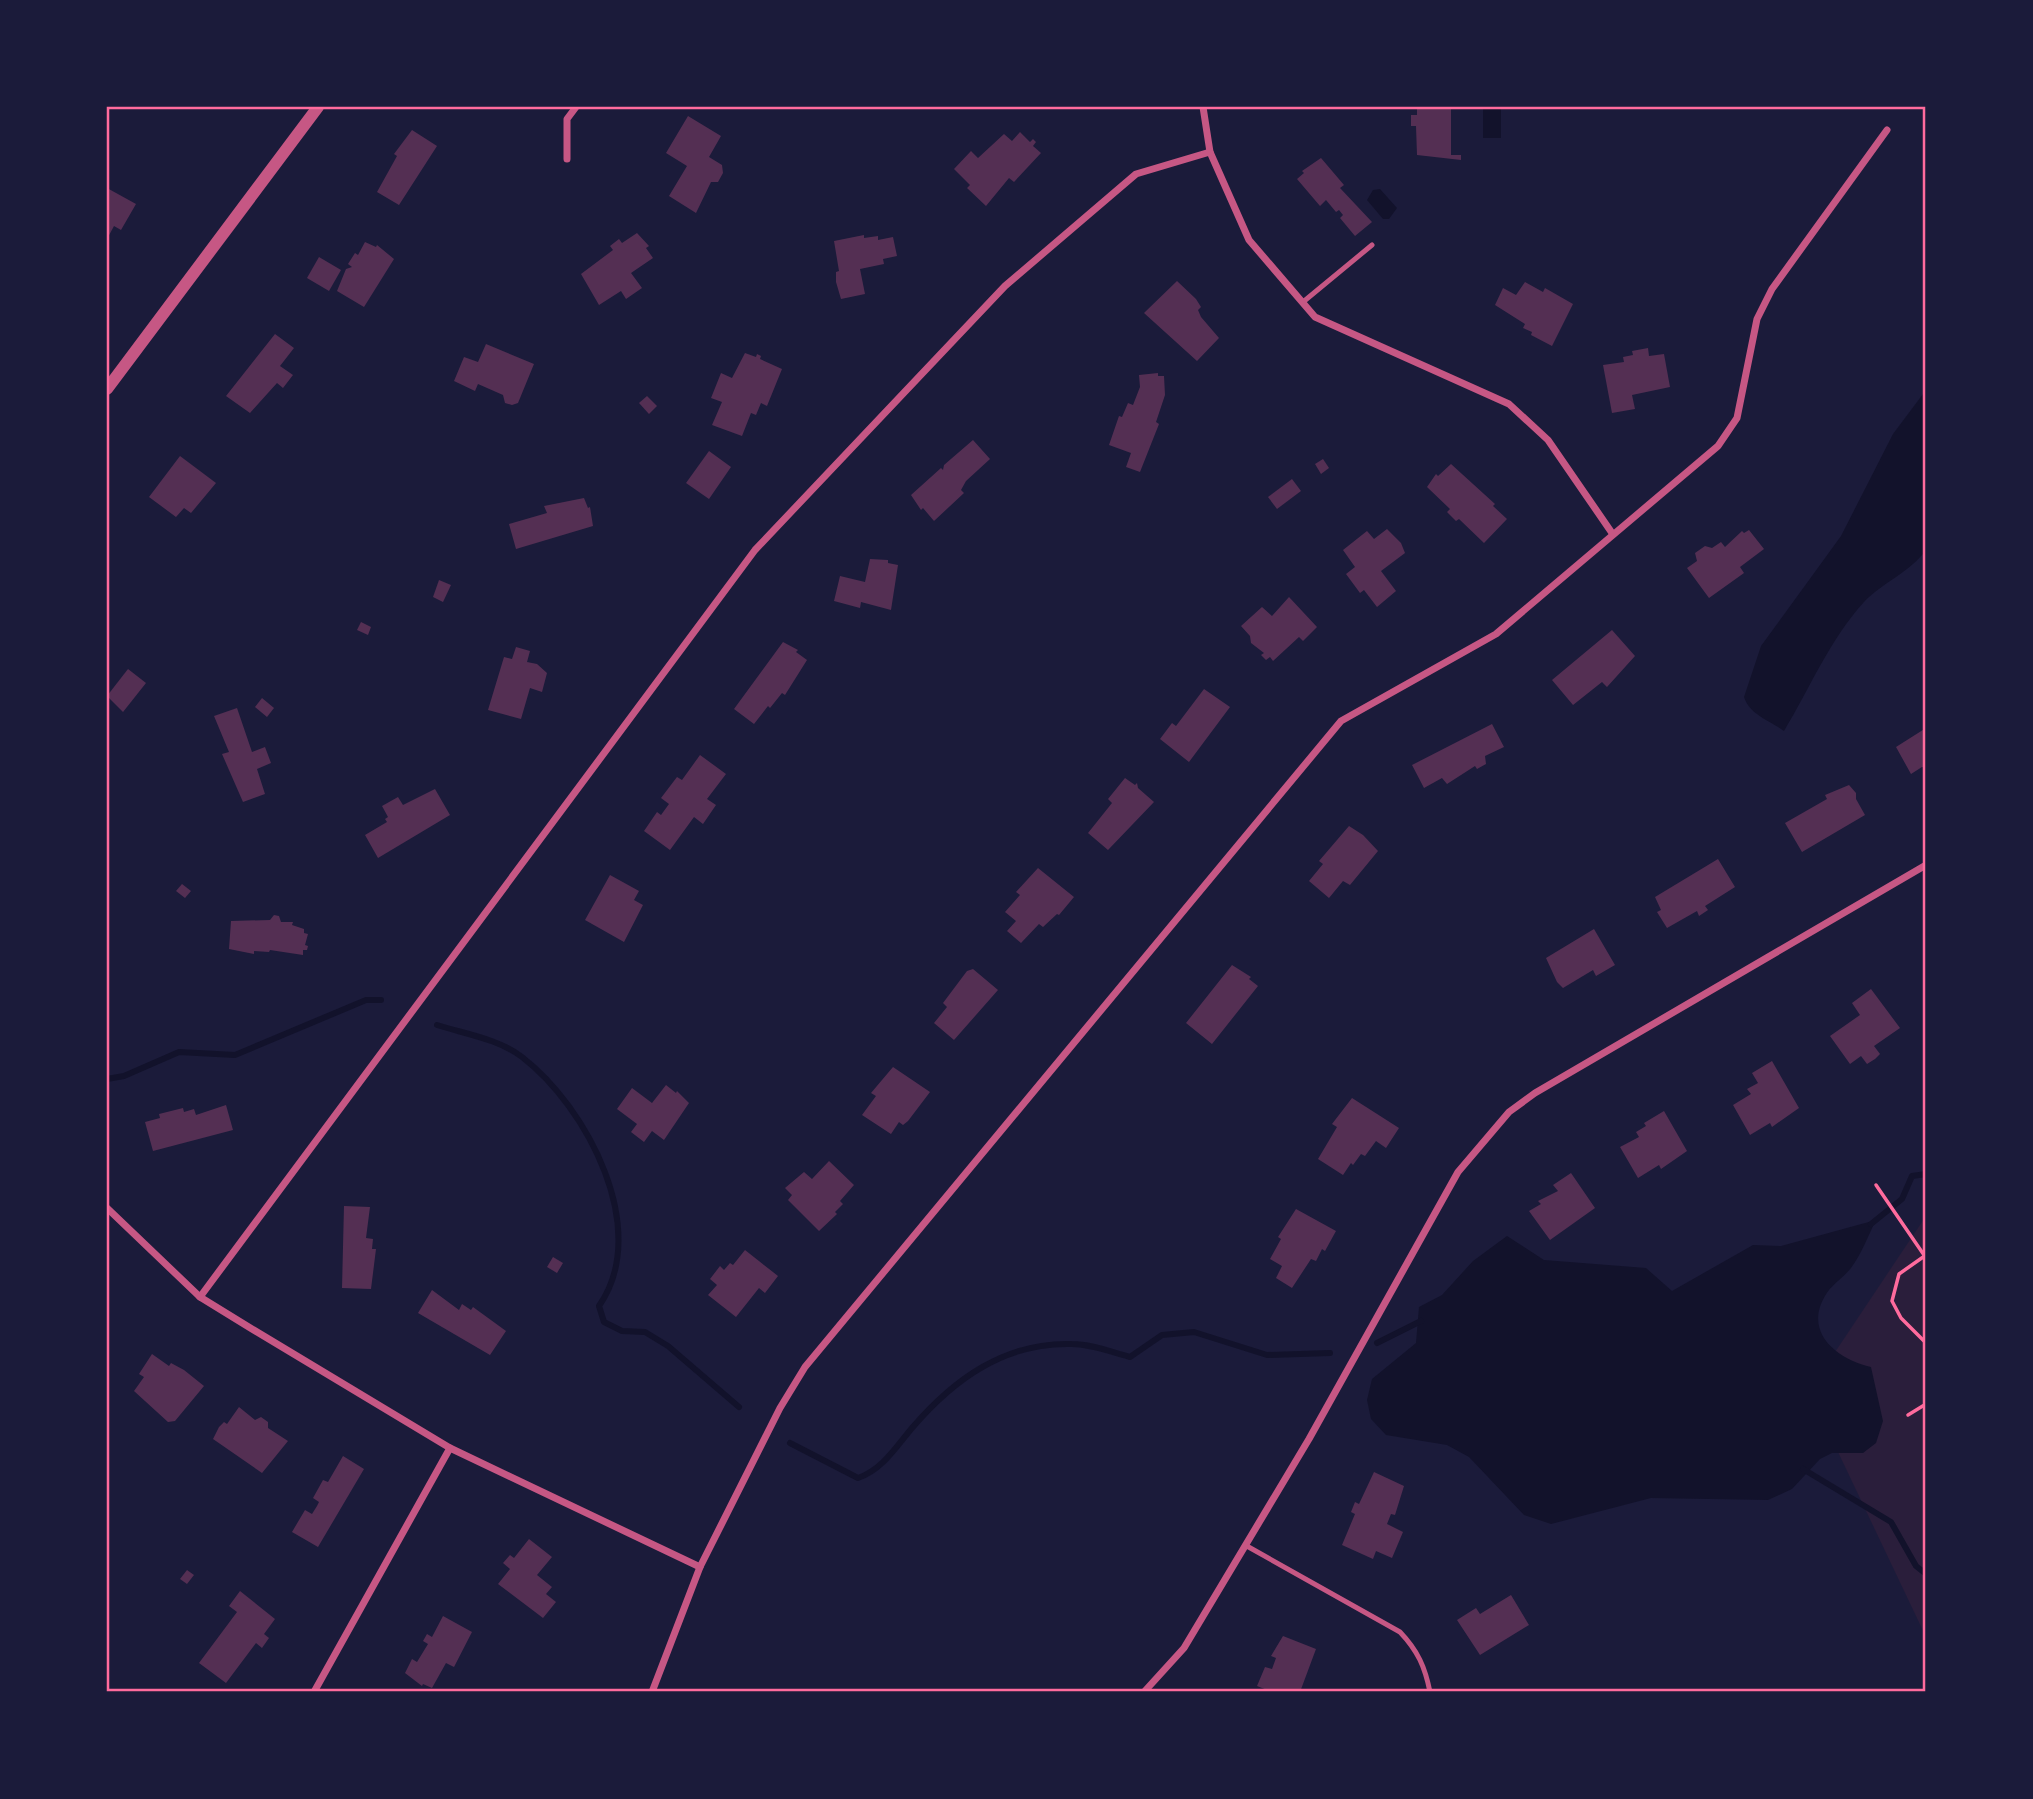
<svg xmlns="http://www.w3.org/2000/svg" width="2033" height="1799" viewBox="0 0 2033 1799" font-family="Georgia,serif">
  <style>
    .green { fill: #2a1e3b }
    .water { fill: #12122b }
    .lines { fill: none; stroke-linecap: round; stroke-linejoin: round }
    .stream { stroke: #12122b; stroke-width: 6 }
    .building { fill: #542f53 }
    .path { stroke: #ff6b9d; stroke-width: 3.5 }
    .service { stroke: #c65784; stroke-width: 5 }
    .minor { stroke: #c65784; stroke-width: 7 }
    .tertiary { stroke: #c65784; stroke-width: 12 }
    .neatline { fill: none; stroke: #ff6b9d; stroke-width: 2.5 }
  </style>
  <rect width="100%" height="100%" fill="#1b1b3a"/>
  <polygon class="green" points="1926,1216 1926,1637 1809,1391"/>
  <g class="water">
    <rect x="1483" y="107" width="18" height="31"/>
    <polygon points="1380,189 1397,208 1389,219 1383,219 1367,200 1373,190"/>
    <path d="M1926 390V550C1909 573 1883 582 1864 602 1830 639 1810 688 1784 731 1769 720 1750 715 1744 697L1761 646 1841 536 1893 434Z"/>
    <path d="M1876 1220C1868 1236 1861 1255 1851 1268 1843 1278 1831 1285 1825 1296 1803 1333 1838 1360 1871 1367L1883 1421 1876 1443 1863 1453H1832L1820 1459 1792 1489 1768 1500 1651 1498 1551 1524 1524 1515 1469 1457 1447 1445 1386 1435 1371 1419 1367 1400 1372 1379 1416 1343 1419 1307 1442 1295 1473 1261 1507 1236 1544 1260 1646 1268 1672 1291 1753 1245 1781 1246Z"/>
  </g>
  <g class="lines">
    <g class="stream">
      <path d="M437 1025C465 1034 499 1039 522 1057 587 1107 652 1230 599 1306L604 1322 622 1331 645 1332 668 1346 739 1407"/>
      <polyline points="107,1079 124,1076 179,1052 235,1055 366,1000 381,1000"/>
      <polyline points="1871,1224 1902,1199 1912,1176 1926,1174"/>
      <polyline points="1377,1343 1421,1321"/>
      <path d="M790 1443 858 1478C882 1470 896 1447 912 1428 954 1379 1005 1342 1072 1344 1091 1344 1111 1352 1130 1357L1162 1335 1194 1332 1267 1355 1330 1353"/>
      <polyline points="1803,1469 1891,1522 1916,1566 1926,1574"/>
    </g>
  </g>
  <g class="building">
    <polygon points="1417,107 1451,107 1451,155 1461,155 1461,160 1417,155 1416,126 1411,126 1411,115 1417,115"/>
    <polygon points="688,116 721,136 709,157 722,165 723,173 718,182 711,182 696,213 669,196 687,166 666,153"/>
    <polygon points="412,130 437,146 399,205 377,192 397,156 394,154"/>
    <polygon points="1020,132 1030,142 1033,139 1036,142 1033,146 1041,153 1014,182 1009,178 986,206 967,188 970,185 954,169 971,151 978,158 1004,134 1012,141"/>
    <polygon points="1321,158 1344,185 1340,188 1372,222 1355,236 1340,218 1343,215 1339,210 1336,212 1326,200 1320,206 1297,179 1304,173 1302,171"/>
    <polygon points="107,188 136,204 121,230 114,226 107,239"/>
    <polygon points="637,233 649,246 646,248 653,258 631,273 642,288 626,299 621,291 599,305 581,274 613,250 610,246 619,239 622,243"/>
    <polygon points="864,235 864,238 878,236 878,240 893,237 897,256 883,259 884,264 860,269 865,294 841,299 836,282 836,272 839,271 834,241"/>
    <polygon points="365,242 376,247 377,245 394,259 364,307 337,291 346,269 352,267 348,264 355,253 358,255"/>
    <polygon points="319,257 341,270 329,291 307,278"/>
    <polygon points="1177,281 1196,299 1201,307 1198,310 1201,317 1219,338 1197,361 1144,313"/>
    <polygon points="1525,282 1543,292 1545,288 1573,304 1552,346 1531,335 1532,332 1523,328 1525,324 1495,305 1503,288 1516,295"/>
    <polygon points="275,334 294,348 280,366 293,375 283,388 277,383 250,413 226,396"/>
    <polygon points="486,344 534,364 518,403 512,405 505,403 503,395 478,384 475,391 454,381 464,357 478,362"/>
    <polygon points="1648,348 1649,356 1664,354 1670,387 1632,395 1635,409 1612,413 1603,365 1624,362 1623,357 1633,355 1632,351"/>
    <polygon points="745,353 756,357 757,354 761,356 760,359 782,369 767,406 761,403 756,415 751,413 742,436 712,425 722,402 711,398 721,373 732,378"/>
    <polygon points="1158,373 1158,376 1164,376 1165,395 1156,422 1159,424 1140,472 1126,467 1131,453 1109,445 1119,416 1122,417 1128,403 1133,405 1140,387 1139,375"/>
    <polygon points="647,396 657,406 649,414 639,403"/>
    <polygon points="973,440 990,459 966,481 961,490 964,493 934,521 923,508 921,510 911,495 941,468 943,470 944,465"/>
    <polygon points="709,451 731,467 709,499 686,483"/>
    <polygon points="180,456 216,483 191,513 184,508 176,517 149,497"/>
    <polygon points="1323,459 1329,468 1321,474 1315,464"/>
    <polygon points="1451,464 1495,504 1493,506 1507,519 1484,543 1459,519 1456,521 1447,512 1450,509 1427,487 1436,474 1438,476"/>
    <polygon points="1292,479 1301,491 1277,509 1268,497"/>
    <polygon points="584,498 588,508 590,507 593,526 516,549 509,524 547,513 544,506"/>
    <polygon points="1387,529 1401,543 1405,553 1381,571 1396,591 1377,607 1364,590 1360,593 1346,574 1355,567 1343,550 1367,531 1374,539"/>
    <polygon points="1749,530 1764,549 1740,567 1744,573 1709,598 1687,568 1697,561 1695,553 1705,546 1712,548 1721,542 1725,547 1742,531 1744,533"/>
    <polygon points="870,559 888,560 888,563 898,565 891,610 861,602 860,608 834,601 840,576 865,582"/>
    <polygon points="439,580 451,585 443,602 433,597"/>
    <polygon points="1289,597 1317,627 1303,641 1299,637 1273,661 1270,657 1266,660 1261,655 1264,653 1251,643 1250,636 1241,626 1262,607 1272,616"/>
    <polygon points="361,622 371,627 368,635 357,630"/>
    <polygon points="1612,630 1635,656 1607,687 1602,682 1573,705 1552,680"/>
    <polygon points="783,642 798,650 796,652 807,660 785,695 782,693 770,708 768,706 754,724 734,709"/>
    <polygon points="516,647 530,651 527,662 537,664 547,673 542,692 530,688 521,719 488,710 504,657 512,659"/>
    <polygon points="128,669 146,683 123,712 107,696"/>
    <polygon points="1204,689 1230,707 1189,762 1160,739 1172,723 1176,726"/>
    <polygon points="262,698 274,708 267,717 255,707"/>
    <polygon points="237,708 252,752 265,747 271,763 257,769 265,794 243,802 222,754 229,752 214,716"/>
    <polygon points="1492,724 1504,747 1485,756 1486,764 1477,769 1475,766 1447,784 1442,778 1424,788 1412,765"/>
    <polygon points="1926,728 1926,768 1922,767 1911,774 1896,747"/>
    <polygon points="700,755 726,774 707,799 716,805 703,824 694,817 670,850 644,831 657,812 661,815 669,804 661,798 677,777 682,780"/>
    <polygon points="1125,778 1135,785 1137,783 1138,788 1154,802 1108,850 1088,833 1112,803 1108,799"/>
    <polygon points="1849,785 1856,793 1856,799 1865,815 1802,852 1785,823 1827,799 1825,795"/>
    <polygon points="435,789 450,815 378,858 365,835 387,822 385,819 388,817 382,806 398,797 403,805"/>
    <polygon points="1349,826 1363,835 1378,851 1350,885 1343,881 1329,898 1309,881 1323,864 1319,861"/>
    <polygon points="1718,859 1735,887 1705,906 1708,910 1699,916 1697,911 1667,928 1657,912 1661,910 1655,897"/>
    <polygon points="1038,868 1074,897 1059,915 1057,914 1043,927 1039,924 1021,943 1007,931 1016,921 1005,912 1020,895 1016,892"/>
    <polygon points="610,875 639,891 634,900 643,905 624,942 585,920"/>
    <polygon points="182,884 191,891 185,898 176,891"/>
    <polygon points="274,915 279,916 281,922 293,922 292,925 304,929 304,933 308,934 305,945 308,946 307,950 303,950 303,955 270,950 269,952 254,951 254,954 229,949 231,921 270,920"/>
    <polygon points="1594,929 1615,965 1596,976 1593,970 1563,988 1557,982 1546,958"/>
    <polygon points="1232,965 1251,977 1249,979 1258,986 1212,1044 1186,1023"/>
    <polygon points="973,969 998,990 954,1040 934,1023 947,1007 943,1003 967,971"/>
    <polygon points="1871,989 1900,1028 1874,1046 1880,1054 1875,1059 1867,1064 1861,1056 1850,1064 1830,1036 1860,1015 1852,1003"/>
    <polygon points="1772,1061 1799,1108 1772,1127 1770,1123 1750,1135 1733,1105 1751,1094 1747,1089 1758,1083 1752,1073"/>
    <polygon points="893,1067 930,1092 908,1121 903,1125 899,1122 891,1134 862,1115 876,1096 871,1093"/>
    <polygon points="666,1085 676,1093 677,1091 689,1103 664,1140 652,1131 644,1142 631,1132 637,1124 617,1109 632,1088 652,1103"/>
    <polygon points="1352,1098 1399,1128 1386,1148 1376,1141 1365,1156 1361,1154 1353,1165 1351,1163 1343,1175 1318,1159 1337,1127 1332,1124"/>
    <polygon points="226,1105 233,1130 153,1151 145,1122 160,1118 159,1114 183,1108 184,1112 194,1109 196,1115"/>
    <polygon points="1664,1111 1687,1151 1661,1169 1659,1165 1638,1178 1620,1147 1639,1137 1636,1132 1646,1126 1644,1123"/>
    <polygon points="829,1161 854,1185 840,1201 843,1204 835,1212 837,1214 819,1231 788,1200 792,1195 785,1188 804,1172 812,1179"/>
    <polygon points="1571,1173 1595,1208 1550,1240 1529,1211 1541,1204 1538,1201 1558,1191 1553,1185"/>
    <polygon points="344,1206 370,1207 366,1238 373,1239 372,1249 376,1249 371,1289 342,1288"/>
    <polygon points="1296,1209 1336,1231 1325,1251 1322,1249 1316,1261 1311,1259 1292,1288 1276,1278 1282,1266 1270,1259 1281,1239 1278,1237"/>
    <polygon points="745,1250 778,1276 765,1293 759,1288 736,1317 708,1295 717,1285 710,1279 720,1266 724,1270 730,1263 733,1265"/>
    <polygon points="553,1257 563,1263 557,1273 547,1267"/>
    <polygon points="432,1290 459,1310 462,1304 471,1310 473,1307 506,1331 490,1355 418,1313"/>
    <polygon points="152,1354 169,1366 171,1363 184,1370 204,1386 175,1421 168,1422 134,1391 144,1377 139,1374"/>
    <polygon points="239,1407 255,1420 261,1417 268,1422 268,1428 288,1441 262,1473 213,1439 219,1427 224,1422 227,1424"/>
    <polygon points="343,1456 364,1469 318,1547 292,1532 305,1510 312,1514 317,1506 319,1502 313,1498 323,1480 328,1482"/>
    <polygon points="1374,1472 1404,1486 1395,1515 1391,1514 1387,1524 1403,1532 1392,1558 1376,1551 1373,1559 1342,1545 1355,1514 1351,1512 1355,1502 1359,1504"/>
    <polygon points="529,1539 552,1557 537,1575 552,1587 546,1594 556,1602 543,1618 498,1584 510,1569 503,1563 510,1555 514,1558"/>
    <polygon points="187,1570 194,1575 187,1584 180,1579"/>
    <polygon points="240,1591 275,1619 264,1634 269,1638 262,1648 256,1643 226,1683 199,1663 237,1612 229,1606"/>
    <polygon points="1511,1595 1529,1625 1480,1655 1457,1620 1476,1608 1480,1614"/>
    <polygon points="443,1616 472,1632 454,1667 446,1663 432,1688 423,1684 422,1686 405,1673 412,1659 417,1662 428,1644 423,1641 427,1634 432,1637"/>
    <polygon points="1283,1636 1316,1649 1300,1692 1272,1692 1257,1686 1265,1667 1272,1669 1276,1658 1271,1656"/>
  </g>
  <g class="lines">
    <g class="path">
      <polyline points="1876,1185 1924,1255"/>
      <polyline points="1926,1255 1899,1274 1892,1301 1901,1318 1926,1343"/>
      <polyline points="1908,1415 1926,1404"/>
    </g>
    <g class="service">
      <polyline points="1303,302 1372,245"/>
      <path d="M1245 1545 1400 1632C1418 1651 1425 1667 1430 1692"/>
    </g>
    <g class="minor">
      <polyline points="1203,107 1210,152 1249,240 1315,317 1509,404 1548,440 1612,533"/>
      <polyline points="567,159 567,119 576,107"/>
      <polyline points="107,1208 200,1297 252,1329 450,1448 700,1567"/>
      <polyline points="200,1297 755,550 1005,286 1136,174 1210,152"/>
      <polyline points="314,1692 450,1448"/>
      <polyline points="652,1692 700,1567 780,1408 805,1367 1341,721 1496,634 1718,446 1737,418 1757,319 1772,289 1887,130"/>
      <polyline points="1144,1692 1184,1648 1309,1439 1458,1172 1509,1112 1535,1093 1926,865"/>
    </g>
    <polyline class="tertiary" points="107,389 318,107"/>
  </g>
  <rect width="2033" height="1799" fill="none" stroke="#1b1b3a" stroke-width="217"/>
  <rect x="108" y="108" width="1816" height="1582" class="neatline"/>
</svg>
